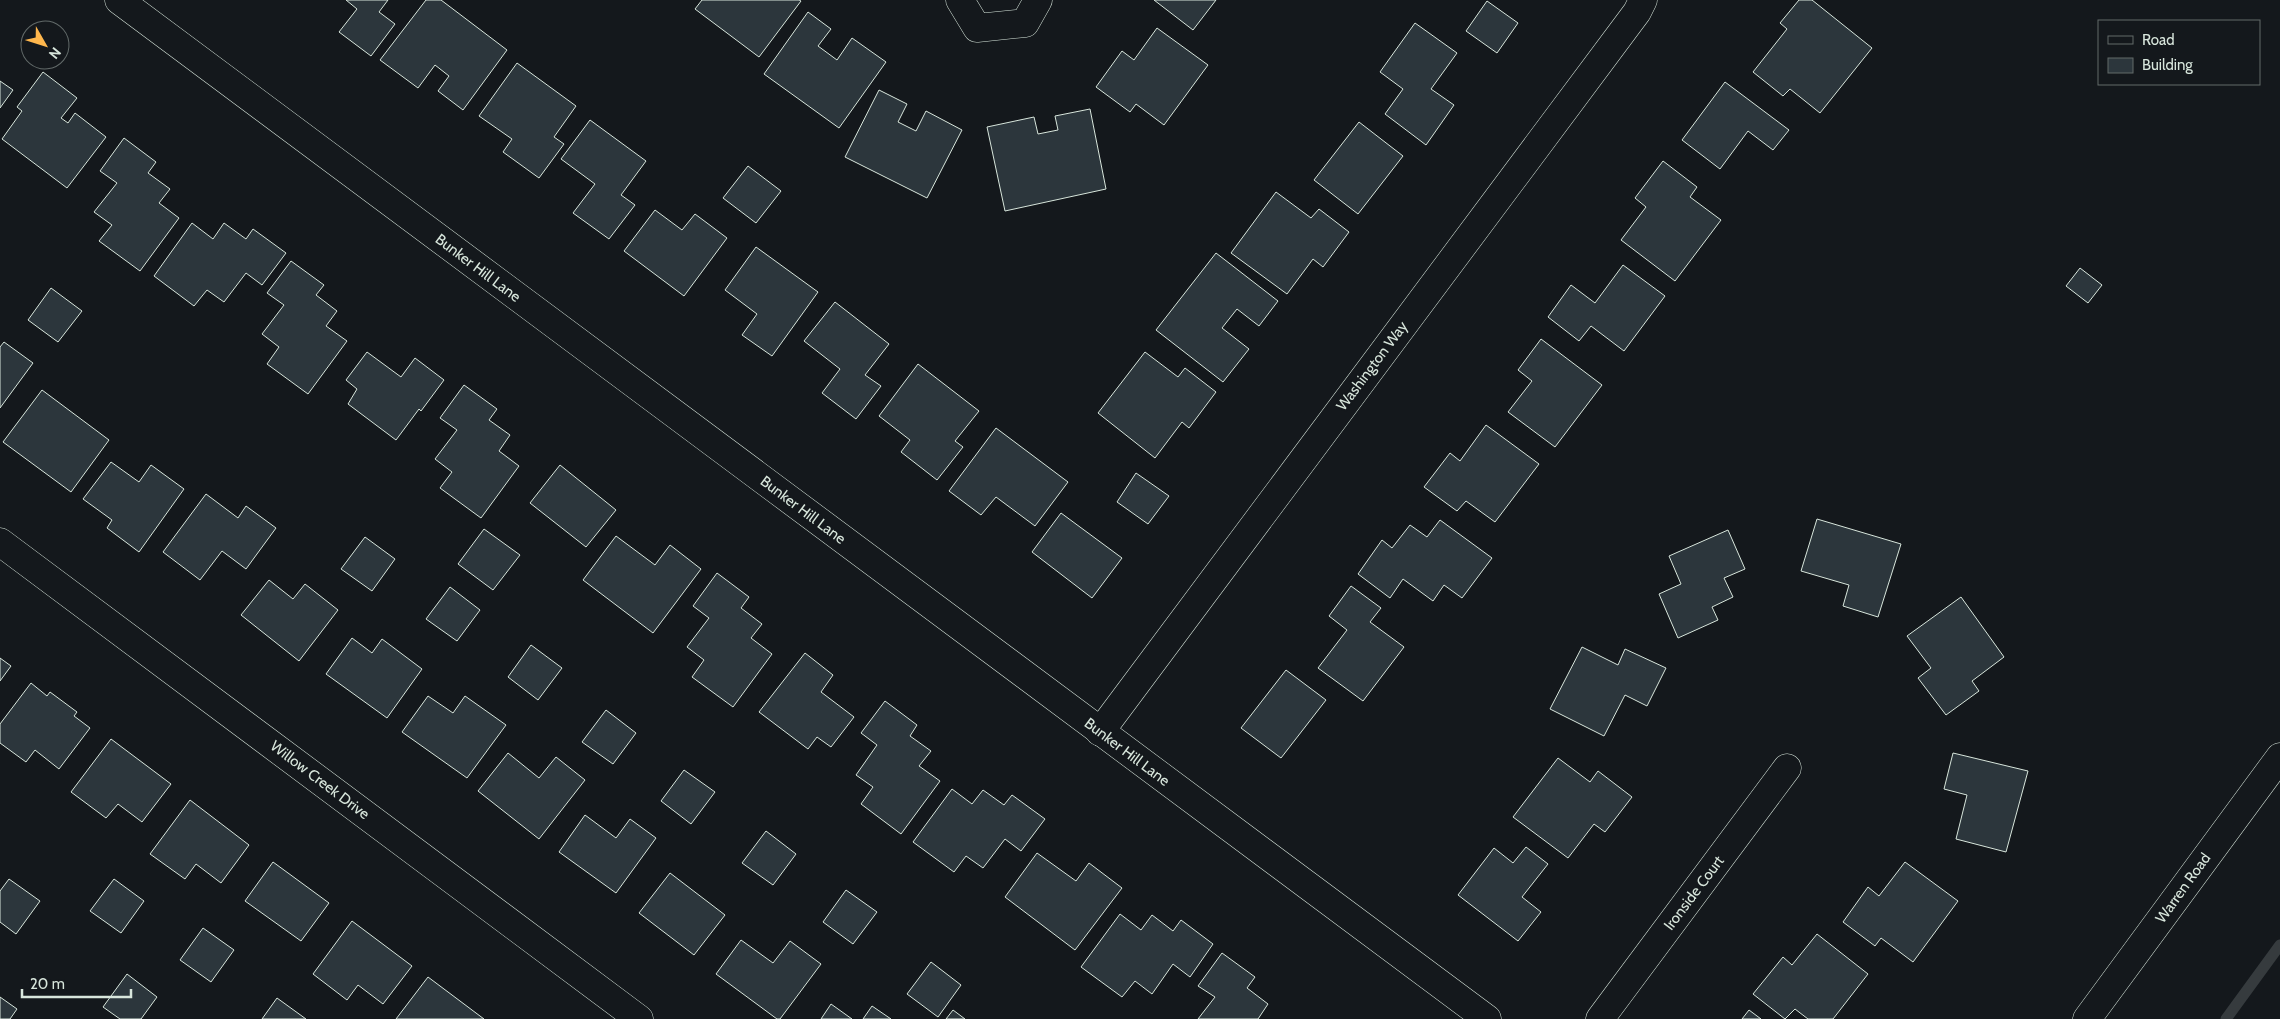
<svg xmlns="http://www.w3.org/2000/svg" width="2280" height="1019" viewBox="0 0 2280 1019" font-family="Cabin,sans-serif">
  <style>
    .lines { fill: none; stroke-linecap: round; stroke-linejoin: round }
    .stream { stroke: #363b3e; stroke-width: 11 }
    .building { fill: #2c363c; stroke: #d8e6dc }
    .minor-casing { stroke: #d8e6dc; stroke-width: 29 }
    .major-casing { stroke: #d8e6dc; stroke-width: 29 }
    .minor { stroke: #14181c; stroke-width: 28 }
    .major { stroke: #14181c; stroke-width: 28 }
    .labels { text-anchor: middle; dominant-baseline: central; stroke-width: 4; stroke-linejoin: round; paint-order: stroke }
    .street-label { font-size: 15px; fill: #d8e6dc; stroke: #14181c }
  </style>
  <rect width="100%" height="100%" fill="#14181c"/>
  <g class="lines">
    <polyline class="stream" points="2226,1019 2280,945"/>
  </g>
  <g class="building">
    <polygon points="346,0 388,0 379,12 395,24 371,56 339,32 357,9"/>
    <polygon points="426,0 441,0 507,50 463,110 438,91 449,76 435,65 418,88 380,60"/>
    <polygon points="702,0 799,0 801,1 759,57 695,9"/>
    <polygon points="1154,0 1216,0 1193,30"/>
    <polygon points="1799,0 1812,0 1872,48 1820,113 1790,89 1783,96 1753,72 1787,29 1780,23"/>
    <polygon points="1487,1 1518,23 1497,53 1466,31"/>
    <polygon points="808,12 831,29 818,46 837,60 852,38 886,62 839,128 764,74"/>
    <polygon points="1415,23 1457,53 1431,89 1454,105 1426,145 1385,114 1403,89 1380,72"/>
    <polygon points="1157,28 1208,65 1164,125 1136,104 1130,112 1096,87 1122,51 1134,60"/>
    <polygon points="517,63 576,106 554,137 564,144 539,178 503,152 512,139 479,116"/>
    <polygon points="43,72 77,98 61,118 68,123 75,113 106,137 67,188 2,139 22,111 17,107"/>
    <polygon points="0,81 13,90 0,108"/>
    <polygon points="1725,82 1789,130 1773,150 1748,131 1720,169 1682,140"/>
    <polygon points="879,90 907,104 898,122 916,131 926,111 962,130 927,198 845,157"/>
    <polygon points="1090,109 1106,189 1005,211 987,127 1034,117 1038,134 1058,130 1055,116"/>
    <polygon points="590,120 646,161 621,195 635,205 609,239 573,213 595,184 561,159"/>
    <polygon points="1359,122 1403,156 1358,214 1314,180"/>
    <polygon points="124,138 156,162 148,173 170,189 159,203 179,218 140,271 99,241 112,225 94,212 117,183 100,171"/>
    <polygon points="1663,161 1697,187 1690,197 1721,220 1675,281 1621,240 1646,207 1635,198"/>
    <polygon points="748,166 781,191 756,223 723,198"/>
    <polygon points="1276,192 1311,218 1319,209 1349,232 1323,267 1313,259 1287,294 1231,253"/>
    <polygon points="655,210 682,230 695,214 727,238 684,296 624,251"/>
    <polygon points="192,223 213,239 224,223 246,239 253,229 286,253 262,285 246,273 224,302 207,290 194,306 154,276"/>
    <polygon points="756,247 818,292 772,356 742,335 757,314 725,290"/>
    <polygon points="1216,253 1278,301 1259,326 1237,309 1222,328 1249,349 1223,382 1156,330"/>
    <polygon points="291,261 324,285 316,295 337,311 326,326 347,341 308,394 267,364 279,347 262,334 284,305 267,293"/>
    <polygon points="1623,265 1665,296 1624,351 1591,326 1579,341 1548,317 1571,285 1595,303"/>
    <polygon points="2080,268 2102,285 2088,303 2066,286"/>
    <polygon points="51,288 82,311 58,342 28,320"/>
    <polygon points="835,302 889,344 865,375 881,386 856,419 822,393 840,369 804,341"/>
    <polygon points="1541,339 1602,385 1555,447 1508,412 1532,381 1518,370"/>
    <polygon points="4,342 33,363 0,408 0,347"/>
    <polygon points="367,352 401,377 415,358 444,380 421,411 419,409 396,440 348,404 357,389 346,380"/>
    <polygon points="1145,352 1178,377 1185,368 1216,392 1189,428 1182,422 1155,458 1098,413"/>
    <polygon points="918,364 979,411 955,441 963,447 937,480 901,452 910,440 879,416"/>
    <polygon points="464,385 497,409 489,420 510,435 499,451 519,466 481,518 440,488 452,472 435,459 457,430 440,418"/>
    <polygon points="42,390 109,440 71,492 3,442"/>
    <polygon points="1486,425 1539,464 1495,522 1466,501 1457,511 1424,487 1450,453 1460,461"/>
    <polygon points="996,428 1068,482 1035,526 996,497 981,515 949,491"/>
    <polygon points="111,462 139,482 151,465 184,489 139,552 107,528 112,520 83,499"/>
    <polygon points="560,465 616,510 586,547 530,503"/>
    <polygon points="1136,473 1169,496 1148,524 1117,502"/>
    <polygon points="206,494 238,518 246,506 276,528 246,569 222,551 200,580 163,552"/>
    <polygon points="1061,513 1122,558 1092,598 1032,552"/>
    <polygon points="1817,519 1901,544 1878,617 1843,606 1849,585 1801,571"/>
    <polygon points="1440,520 1492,558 1462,598 1444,585 1433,601 1403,579 1390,598 1358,574 1382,540 1392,548 1410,525 1427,537"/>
    <polygon points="484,529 520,555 493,590 458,564"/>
    <polygon points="1728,530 1745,569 1724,578 1733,597 1712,607 1718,620 1678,638 1659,594 1681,584 1669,556"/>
    <polygon points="616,536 655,565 670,545 701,569 653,633 583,580"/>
    <polygon points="365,537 395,559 372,591 341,569"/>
    <polygon points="717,573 749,597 741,608 762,624 751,638 772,654 733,707 692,677 704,660 687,647 709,618 693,606"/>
    <polygon points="269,580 293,599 305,584 338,610 299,661 241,615"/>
    <polygon points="1351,586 1381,608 1370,622 1404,647 1363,701 1318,668 1347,630 1329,616"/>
    <polygon points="450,587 480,610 457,641 426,619"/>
    <polygon points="1961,597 2004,657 1972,681 1979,691 1946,715 1918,678 1931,668 1907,636"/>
    <polygon points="352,638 372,653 382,639 422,669 387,718 326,674"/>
    <polygon points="531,645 562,668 538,700 508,677"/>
    <polygon points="1582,647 1618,665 1625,649 1666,668 1647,706 1625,695 1604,736 1550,709"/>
    <polygon points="805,653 833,675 821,692 854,717 831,747 817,737 808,749 759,712"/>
    <polygon points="0,658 11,666 0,681"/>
    <polygon points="1286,670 1326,700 1281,758 1241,728"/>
    <polygon points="31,683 47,696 50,692 77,712 74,716 90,728 59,769 35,750 26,762 0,743 0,724"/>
    <polygon points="428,696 453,713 465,696 506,725 467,778 402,732"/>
    <polygon points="885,701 917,725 910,736 931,751 919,766 940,781 901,834 861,804 873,787 856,775 877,745 861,733"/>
    <polygon points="606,710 636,733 613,764 582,742"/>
    <polygon points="111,739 171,784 142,822 118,804 106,818 71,792"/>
    <polygon points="508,753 539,778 556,757 585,780 539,839 478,791"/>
    <polygon points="1953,753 2028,771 2006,852 1956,839 1967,795 1944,789"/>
    <polygon points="1558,758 1590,782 1598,771 1632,797 1605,832 1594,824 1568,858 1513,817"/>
    <polygon points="684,770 715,792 691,824 661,801"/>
    <polygon points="952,789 972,804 983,790 1004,805 1012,795 1045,819 1021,851 1005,839 983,868 966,856 954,872 913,842"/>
    <polygon points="190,800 249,845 221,883 196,864 185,879 150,854"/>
    <polygon points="585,815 616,838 630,819 656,838 616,893 559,852"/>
    <polygon points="766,831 796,854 773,885 742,863"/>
    <polygon points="1526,847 1548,864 1522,897 1541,912 1518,941 1458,895 1494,848 1513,863"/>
    <polygon points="1037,853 1076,881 1089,863 1122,888 1075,950 1005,897"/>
    <polygon points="273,862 329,903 301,941 245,901"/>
    <polygon points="1905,862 1958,901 1913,962 1881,938 1875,946 1843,922 1868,887 1879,896"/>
    <polygon points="670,873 725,915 694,955 639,913"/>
    <polygon points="9,879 40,901 16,934 0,922 0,891"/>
    <polygon points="114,879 144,901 121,933 90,911"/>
    <polygon points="846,890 877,912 853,944 823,922"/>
    <polygon points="1120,914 1141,930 1152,915 1173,931 1181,920 1213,944 1190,977 1173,964 1152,994 1135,981 1122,997 1081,967"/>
    <polygon points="352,921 412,966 383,1004 358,985 347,1000 313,974"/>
    <polygon points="203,928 234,950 211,982 180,960"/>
    <polygon points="1817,934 1868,974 1833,1019 1808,1019 1795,1009 1785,1019 1753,994 1783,957 1792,965"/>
    <polygon points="741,940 773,963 790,941 821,964 780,1019 777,1019 716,974"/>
    <polygon points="1222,953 1255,977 1247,988 1268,1004 1258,1019 1198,1019 1215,997 1198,986"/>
    <polygon points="931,962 961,985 938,1017 907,994"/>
    <polygon points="127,974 157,997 141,1019 120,1019 103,1007"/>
    <polygon points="428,977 484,1019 396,1019"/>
    <polygon points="0,997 17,1009 10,1019 0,1019"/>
    <polygon points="277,998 306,1019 262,1019"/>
    <polygon points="831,1004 852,1019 821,1019"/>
    <polygon points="872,1006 891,1019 863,1019"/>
    <polygon points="953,1010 965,1019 946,1019"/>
    <polygon points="1749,1010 1761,1019 1742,1019"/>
  </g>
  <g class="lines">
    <defs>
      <g id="minor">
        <polyline points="119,0 1487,1019"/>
        <polyline points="960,0 977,28 1025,23 1038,0"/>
        <polyline points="0,542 639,1019"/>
        <polyline points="1100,732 1637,12 1643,0"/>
        <polyline points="1600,1019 1787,768"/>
      </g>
      <polyline id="major" points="2087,1019 2280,757"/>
    </defs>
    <use href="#minor" class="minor-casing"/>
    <use href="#major" class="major-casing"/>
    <use href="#minor" class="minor"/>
    <use href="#major" class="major"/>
  </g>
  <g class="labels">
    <g class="street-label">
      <text transform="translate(478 268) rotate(37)">Bunker Hill Lane</text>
      <text transform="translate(1372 366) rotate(-53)">Washington Way</text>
      <text transform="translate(803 510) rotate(37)">Bunker Hill Lane</text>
      <text transform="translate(1127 752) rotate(37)">Bunker Hill Lane</text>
      <text transform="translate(320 780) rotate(37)">Willow Creek Drive</text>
      <text transform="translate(2183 888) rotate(-54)">Warren Road</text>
      <text transform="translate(1694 893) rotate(-53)">Ironside Court</text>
    </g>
  </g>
  <rect x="2098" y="20" width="162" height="65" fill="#14181c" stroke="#626a69"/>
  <rect x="2108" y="36" width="25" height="8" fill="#14181c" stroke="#626a69"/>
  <text x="2142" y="45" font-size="15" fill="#d8e6dc">Road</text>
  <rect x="2108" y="58" width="25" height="15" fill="#2c363c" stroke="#626a69"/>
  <text x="2142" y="70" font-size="15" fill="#d8e6dc">Building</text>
  <g transform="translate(45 45) rotate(129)"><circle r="24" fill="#14181c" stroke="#626a69"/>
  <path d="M0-4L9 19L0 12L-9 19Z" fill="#ffb74d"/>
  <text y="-8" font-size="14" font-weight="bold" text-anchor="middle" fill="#d8e6dc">N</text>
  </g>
  <path d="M22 989v8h109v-8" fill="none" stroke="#d8e6dc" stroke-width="2.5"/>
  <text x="30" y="989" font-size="15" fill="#d8e6dc" stroke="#14181c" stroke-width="4" paint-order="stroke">20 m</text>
</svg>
